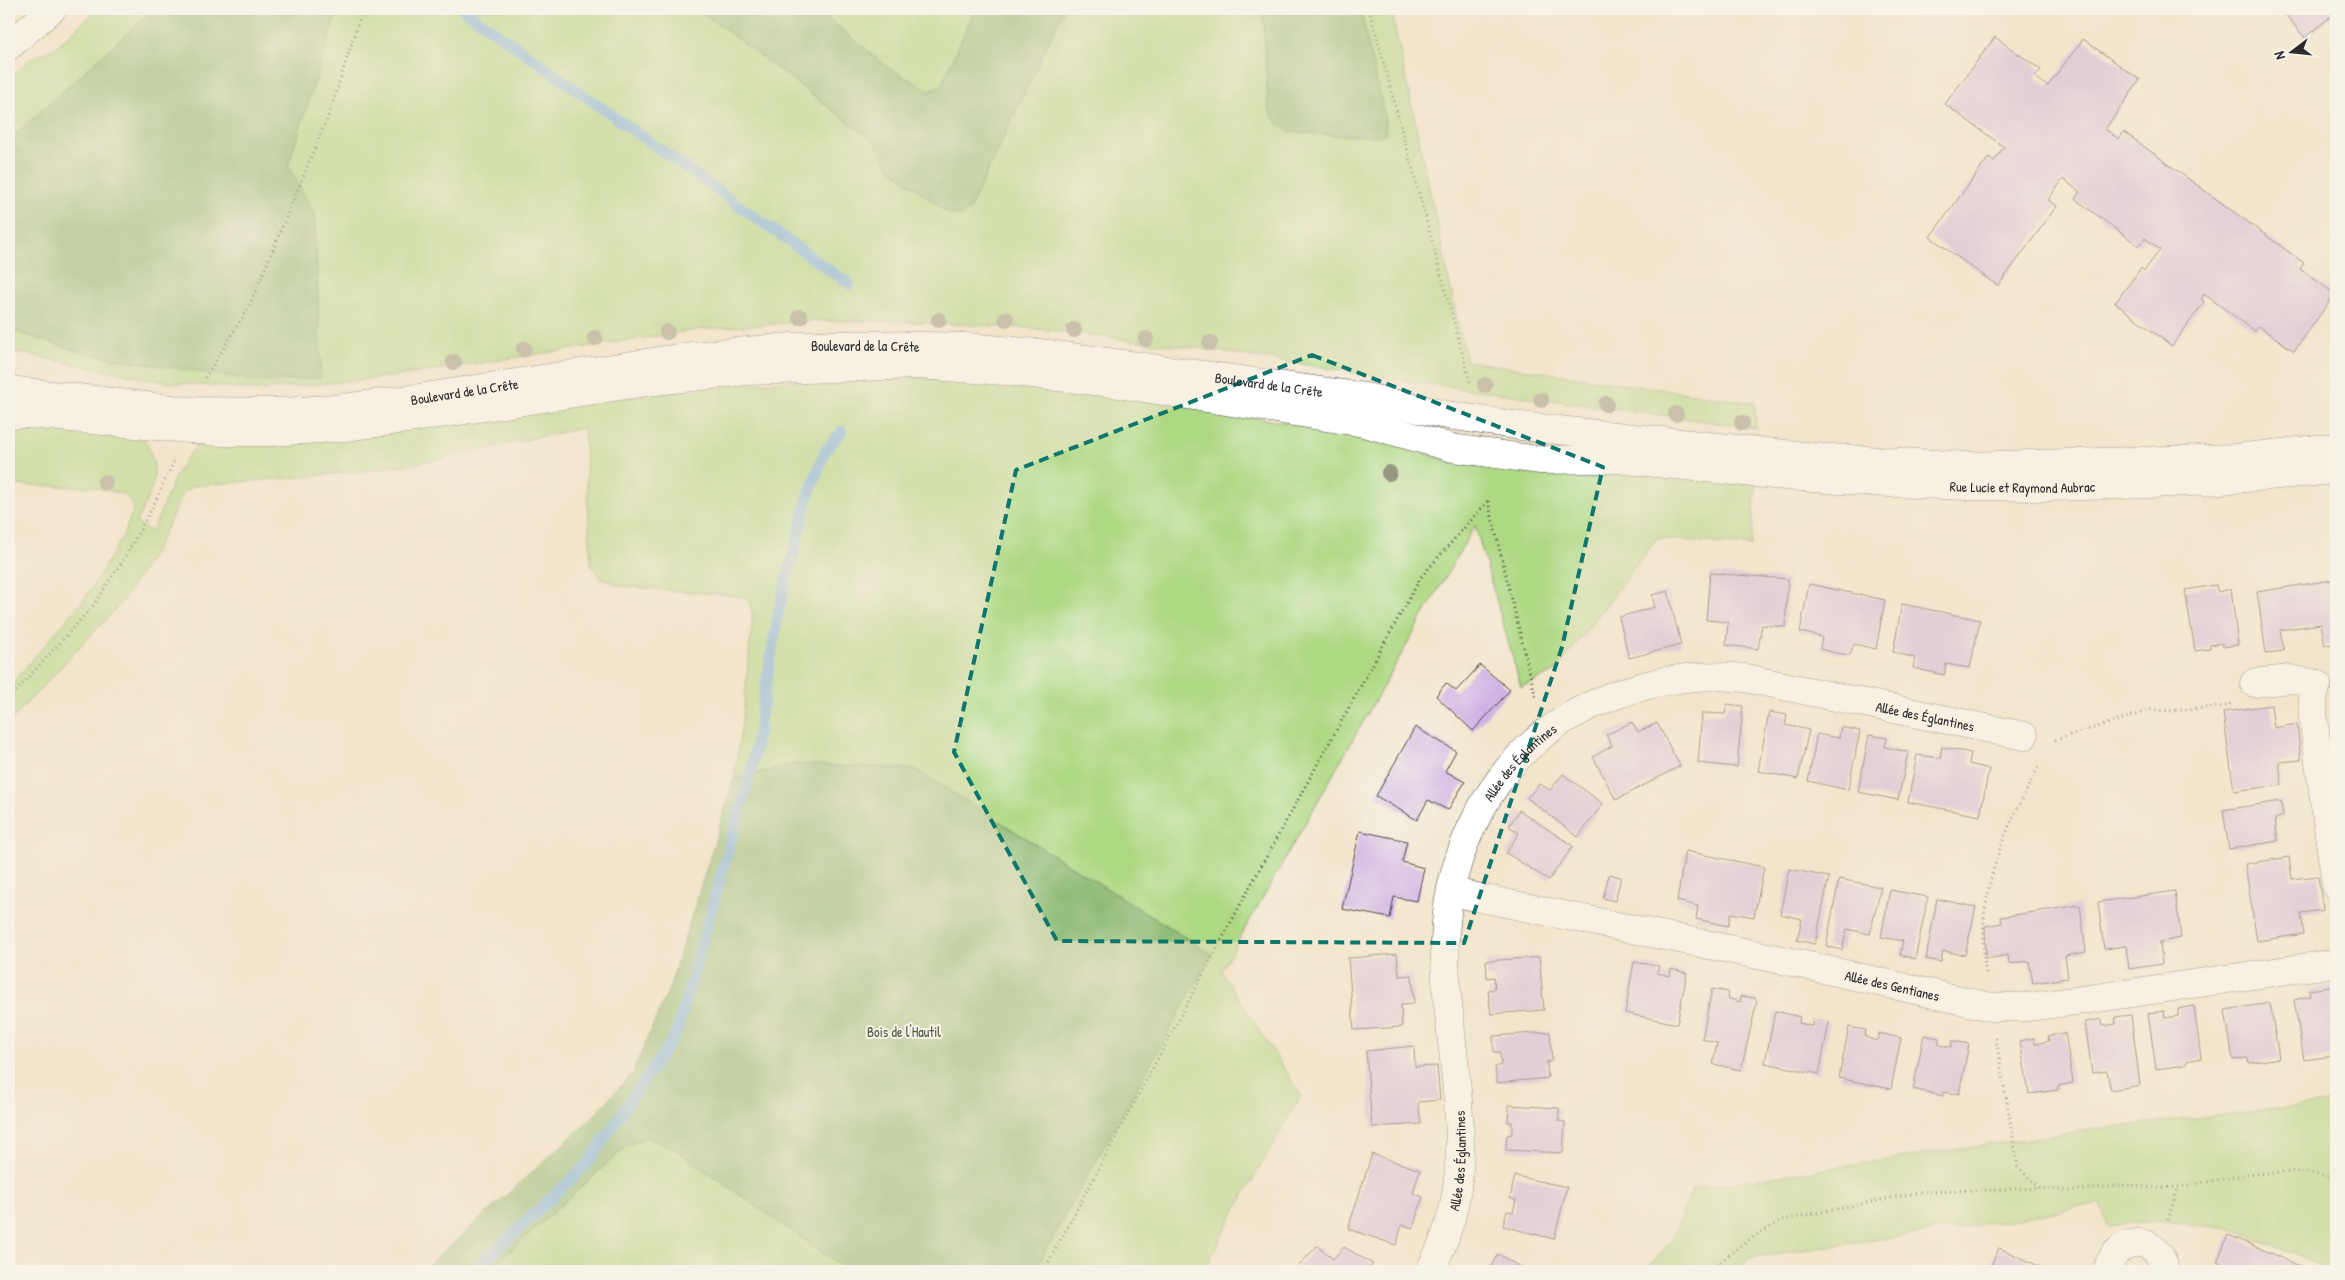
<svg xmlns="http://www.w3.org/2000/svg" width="2345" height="1280" viewBox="0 0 2345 1280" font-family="'Patrick Hand',sans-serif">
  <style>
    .green { fill: #aed984; stroke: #6c8258 }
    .forest { fill: #8ab972; stroke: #5a724e }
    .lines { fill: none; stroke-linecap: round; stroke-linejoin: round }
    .stream { stroke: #72ade3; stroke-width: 11 }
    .building { fill: #d0b2e5 }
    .street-casing { stroke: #494743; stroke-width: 29 }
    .secondary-casing { stroke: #494743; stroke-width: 29 }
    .path { stroke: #494743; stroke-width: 3; stroke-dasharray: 1 4; stroke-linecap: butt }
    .street { stroke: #fff; stroke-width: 28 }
    .secondary { stroke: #fff; stroke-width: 28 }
    .tree { fill: #979680 }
    .marked { fill: none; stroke: #0f766e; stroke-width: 4; stroke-dasharray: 10 6; stroke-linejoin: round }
    .labels { text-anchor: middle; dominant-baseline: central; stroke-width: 4; stroke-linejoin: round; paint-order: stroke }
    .street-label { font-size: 14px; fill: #2b2b2b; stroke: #f7f3e8 }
    .park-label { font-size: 14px; fill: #4c5641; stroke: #f7f3e8 }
  </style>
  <rect width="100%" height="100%" fill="#f7f3e8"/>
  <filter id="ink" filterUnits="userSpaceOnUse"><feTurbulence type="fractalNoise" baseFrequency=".02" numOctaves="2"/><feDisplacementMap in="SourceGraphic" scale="10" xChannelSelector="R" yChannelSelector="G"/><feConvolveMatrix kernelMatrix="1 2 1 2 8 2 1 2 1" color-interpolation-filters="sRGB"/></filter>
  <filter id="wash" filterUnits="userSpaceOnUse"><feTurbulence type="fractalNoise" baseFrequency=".0096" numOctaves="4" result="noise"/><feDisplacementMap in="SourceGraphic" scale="20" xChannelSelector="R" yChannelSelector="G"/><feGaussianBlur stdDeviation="1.12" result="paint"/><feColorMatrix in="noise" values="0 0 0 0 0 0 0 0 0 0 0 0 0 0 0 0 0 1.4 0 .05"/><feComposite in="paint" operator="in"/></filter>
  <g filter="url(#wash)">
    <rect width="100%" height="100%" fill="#f3e5cc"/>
    <g class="green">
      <polygon points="98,9 154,9 9,140 9,80 29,60 55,48"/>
      <polygon points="338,9 698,9 875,142 891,169 949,214 960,216 969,210 1064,9 1263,9 1268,108 1289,132 1378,136 1386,133 1384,114 1360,9 1391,9 1466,361 1755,403 1756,428 1416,382 1204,349 1031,328 895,321 818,321 702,329 390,377 257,390 166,382 9,351 9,330 92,355 315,215 288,166"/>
      <polygon points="816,9 975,9 941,87 930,91 890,69"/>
      <path d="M916 377 1078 389 1386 439 1453 463 1507 470 1591 469 1756 484 1751 546 1657 538 1556 671 1521 687 1475 525 1221 971 1301 1095 1227 1225 1204 1271H1034L1212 954 794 764 734 779 743 715 753 616 749 601 738 596 621 586 601 578 591 565 584 428C519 439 455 459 390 467 324 476 258 480 192 486L184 492 156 549 123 601 9 722V687L86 597 123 536 133 511 131 501 123 494 92 487 9 485V424L144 439C164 472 151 491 136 523L152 531C166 504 177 457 204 441L770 382Z"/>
      <polygon points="2336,1102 2336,1271 2229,1228 2151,1221 2108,1226 2100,1203 2024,1218 1748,1258 1743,1271 1645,1271 1672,1241 1692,1189 2082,1131"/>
      <polygon points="648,1137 676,1150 849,1271 488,1271 629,1144"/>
    </g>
    <g class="forest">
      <polygon points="154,9 338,9 288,166 315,215 321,378 264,382 92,355 9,330 9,140"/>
      <polygon points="698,9 816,9 890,69 930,91 941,86 975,9 1064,9 969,210 960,216 949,214 891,169 875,142"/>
      <polygon points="1263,9 1360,9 1384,114 1386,133 1378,136 1347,136 1289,132 1277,123 1268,108"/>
      <polygon points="794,764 915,769 1212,954 1034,1271 849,1271 676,1150 648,1137 629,1144 488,1271 422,1271 588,1122 632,1074 670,986 734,779"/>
    </g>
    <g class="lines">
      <g class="stream">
        <polyline points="463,9 849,284"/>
        <polyline points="474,1271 588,1163 676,1034 753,763 779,609 809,494 825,451 842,431"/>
      </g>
    </g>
    <g id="blocks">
      <g class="building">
        <polygon points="2281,9 2336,9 2336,12 2305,38"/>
        <polygon points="1995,37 2041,70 2035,77 2048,86 2083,39 2140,80 2105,129 2119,139 2124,132 2304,263 2300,269 2335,294 2294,351 2259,326 2255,331 2204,294 2201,299 2204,302 2172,346 2115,303 2141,268 2144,271 2160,250 2145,238 2139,246 2075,199 2080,192 2063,179 2048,200 2057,206 1998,286 1930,237 1989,157 1994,161 2004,147 1945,104"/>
        <polygon points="1710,573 1788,579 1785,627 1762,625 1758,649 1726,645 1728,622 1706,620"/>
        <polygon points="2332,580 2336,611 2336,644 2325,645 2321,624 2280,630 2284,651 2266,653 2257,592"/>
        <polygon points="1809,584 1885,600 1876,649 1854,644 1850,655 1836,653 1820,649 1822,637 1800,632"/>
        <polygon points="2216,585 2218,592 2231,589 2238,645 2223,647 2222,643 2210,645 2210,649 2195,651 2185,590"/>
        <polygon points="1668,591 1681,645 1629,658 1619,617 1655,607 1652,595"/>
        <polygon points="1902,604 1980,620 1970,668 1946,664 1944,675 1913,668 1915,658 1893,652"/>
        <polygon points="1480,665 1510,690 1473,731 1436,696 1446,683 1456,691"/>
        <polygon points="1727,704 1743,706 1737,767 1698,763 1702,713 1725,714"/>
        <polygon points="2271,705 2274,728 2297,724 2301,760 2279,762 2282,785 2234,791 2223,712"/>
        <polygon points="1769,712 1787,715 1785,725 1809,730 1798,779 1758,771"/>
        <polygon points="1632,722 1638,732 1657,723 1680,766 1616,800 1593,757 1612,746 1606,735"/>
        <polygon points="1415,727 1456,751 1445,771 1465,782 1448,810 1428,800 1417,820 1376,796"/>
        <polygon points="1841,727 1860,731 1848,790 1808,781 1817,734 1839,738"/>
        <polygon points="1869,735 1887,738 1885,747 1908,752 1898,800 1858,792"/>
        <polygon points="1942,747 1971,753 1969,764 1989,769 1980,816 1908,802 1917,755 1940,758"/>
        <polygon points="1563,774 1603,804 1578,837 1527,798 1539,784 1550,790"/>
        <polygon points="2281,801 2283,816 2275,819 2278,841 2229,849 2223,810"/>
        <polygon points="1519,810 1573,846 1549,880 1506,853 1519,833 1509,826"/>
        <polygon points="1360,831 1407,841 1402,862 1424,868 1417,901 1394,897 1390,918 1342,909"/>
        <polygon points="1685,851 1764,867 1754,917 1731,913 1728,926 1696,919 1698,906 1677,901"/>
        <polygon points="2289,857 2292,879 2318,876 2323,910 2301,913 2304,934 2257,941 2245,864"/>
        <polygon points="1789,869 1829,877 1815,944 1797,940 1802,919 1780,914"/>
        <polygon points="1609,874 1621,877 1615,901 1603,898"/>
        <polygon points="1839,879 1881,887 1870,934 1847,929 1842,950 1826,946"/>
        <polygon points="1890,890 1928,897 1915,959 1900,955 1903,941 1881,937"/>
        <polygon points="2175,891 2181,938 2160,942 2162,964 2129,969 2126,946 2104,949 2098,902"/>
        <polygon points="1937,899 1976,907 1965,955 1943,951 1941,962 1926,959"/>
        <polygon points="2080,905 2086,952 2065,956 2068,978 2033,983 2029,961 2009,964 2008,955 1986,959 1985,926 2002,923 2001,917"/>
        <polygon points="1397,954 1399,976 1412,975 1414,1004 1401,1005 1402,1027 1354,1030 1348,958"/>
        <polygon points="1539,957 1544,1010 1491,1014 1488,990 1495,989 1494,977 1487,978 1486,961"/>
        <polygon points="1634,962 1659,966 1657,973 1670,976 1671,969 1687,973 1677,1024 1625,1013"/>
        <polygon points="2336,986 2336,1051 2333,1051 2333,1056 2304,1060 2294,1000 2310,996 2309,990"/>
        <polygon points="1712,989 1728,992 1727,998 1740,1002 1741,996 1755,998 1757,1001 1741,1070 1713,1064 1717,1043 1702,1039"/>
        <polygon points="2270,1003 2279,1058 2249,1063 2248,1058 2233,1060 2225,1010"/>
        <polygon points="2194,1006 2201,1058 2187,1061 2185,1065 2156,1069 2148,1013 2164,1011 2165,1018 2178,1016 2178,1009"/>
        <polygon points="1775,1011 1800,1017 1799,1023 1812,1026 1813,1019 1829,1022 1819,1074 1765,1063"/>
        <polygon points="2131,1015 2140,1085 2111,1090 2107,1071 2092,1073 2085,1022 2102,1019 2103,1026 2116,1024 2115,1017"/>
        <polygon points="1849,1027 1866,1030 1865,1037 1877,1041 1879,1033 1901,1038 1891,1089 1839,1078"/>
        <polygon points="1550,1032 1552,1061 1547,1062 1548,1078 1497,1083 1495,1067 1501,1065 1500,1052 1494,1052 1493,1036"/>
        <polygon points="2065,1033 2073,1083 2058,1086 2058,1090 2029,1094 2020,1041 2034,1038 2035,1044 2049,1041 2048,1036"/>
        <polygon points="1924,1035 1939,1038 1939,1045 1951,1047 1952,1041 1969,1044 1959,1094 1943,1092 1943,1096 1913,1089"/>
        <polygon points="1414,1046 1415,1067 1437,1066 1440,1100 1418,1102 1421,1124 1372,1127 1366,1051"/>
        <polygon points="1509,1105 1559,1108 1559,1121 1565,1122 1563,1153 1506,1150 1507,1135 1512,1134 1512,1122 1508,1122"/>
        <polygon points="1372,1154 1420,1170 1413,1193 1423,1197 1413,1228 1402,1225 1396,1245 1348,1229"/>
        <polygon points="1515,1176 1567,1187 1554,1239 1503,1226 1507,1211 1513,1212 1516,1200 1510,1198"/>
        <polygon points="2228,1235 2261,1249 2311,1271 2238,1271 2217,1262"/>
        <polygon points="1317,1246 1333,1259 1344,1247 1373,1264 1366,1271 1294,1271"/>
        <polygon points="1999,1248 2050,1271 1988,1271"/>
        <polygon points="1498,1254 1527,1271 1488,1271"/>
      </g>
    </g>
  </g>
  <g filter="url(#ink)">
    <use href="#blocks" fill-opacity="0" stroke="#494743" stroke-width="1"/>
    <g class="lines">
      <defs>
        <g id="street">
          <polyline points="2254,683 2290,679 2317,684"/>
          <polyline points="2317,684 2313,699 2313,718 2336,885"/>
          <path id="s1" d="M1452 892 1787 961 1991 1007H2027L2090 999 2336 963"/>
          <path id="s2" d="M1430 1271C1436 1258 1443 1245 1447 1231 1478 1141 1443 1033 1445 941 1447 853 1491 764 1567 718 1619 687 1685 671 1745 678L2024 736"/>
          <path d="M2107 1271C2116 1234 2159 1233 2165 1271"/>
        </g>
        <g id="secondary">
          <polyline points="9,46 52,9"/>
          <path id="s3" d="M9 390 188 411 284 412 343 408 412 399 691 356 813 345H886L966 347 1050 354 1366 397 1441 414 1521 426 1814 457 1969 466 2235 458 2336 447"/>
          <path id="s4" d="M9 415 28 414 222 432H270L336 428 414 418 646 382 746 371 918 365 1004 371 1112 383 1364 423 1453 448 1539 460 1617 459 1774 475 1866 482 1968 486 2049 487 2153 484 2222 480 2336 470"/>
        </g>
      </defs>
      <use href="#street" class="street-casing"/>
      <use href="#secondary" class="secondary-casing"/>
      <g class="path">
        <polyline points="1369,9 1471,385"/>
        <polyline points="205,378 249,307 329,114 363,9"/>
        <polyline points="1488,501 1536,699"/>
        <polyline points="9,699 93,606 125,557 152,508 174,461"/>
        <polyline points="2055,740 2151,710 2170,711 2228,706 2231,703"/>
        <path d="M1986 973C1979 932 1986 888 2000 849 2010 820 2026 793 2039 765"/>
        <polyline points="1996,1038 2018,1167 2040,1188 2068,1191 2127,1185 2158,1188 2178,1187 2245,1175 2291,1171 2336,1177"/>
        <polyline points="2168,1220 2178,1187"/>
        <polyline points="1044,1271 1253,881 1421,577 1488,501"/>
        <polyline points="1709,1271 1745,1242 1782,1220 1921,1192 2039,1188"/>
      </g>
      <use href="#street" class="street"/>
      <use href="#secondary" class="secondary"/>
    </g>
    <g class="tree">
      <circle cx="800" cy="317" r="8"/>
      <circle cx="1006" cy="319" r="8"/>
      <circle cx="939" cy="320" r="8"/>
      <circle cx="1074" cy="330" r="8"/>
      <circle cx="667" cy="332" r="8"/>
      <circle cx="595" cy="338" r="8"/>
      <circle cx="1146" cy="339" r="8"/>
      <circle cx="1210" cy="343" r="8"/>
      <circle cx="524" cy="349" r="8"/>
      <circle cx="454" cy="362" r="8"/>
      <circle cx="1485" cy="385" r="8"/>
      <circle cx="1541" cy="400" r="8"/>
      <circle cx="1606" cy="404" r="8"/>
      <circle cx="1676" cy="414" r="8"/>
      <circle cx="1742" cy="423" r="8"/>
      <circle cx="1389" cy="473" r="8"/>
      <circle cx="105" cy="482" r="8"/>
    </g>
  </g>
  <path d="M0 0H2345V1280H0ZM1312 355 1603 467 1562 647 1464 943 1057 941 954 752 1016 470Z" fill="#f3e5cc" fill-opacity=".55" fill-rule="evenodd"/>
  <path class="marked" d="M1312 355 1603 467 1562 647 1464 943 1057 941 954 752 1016 470Z"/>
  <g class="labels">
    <g class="street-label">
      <text stroke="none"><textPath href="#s3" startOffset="862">Boulevard de la Crête</textPath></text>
      <text stroke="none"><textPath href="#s3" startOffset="1268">Boulevard de la Crête</textPath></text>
      <text stroke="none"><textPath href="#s3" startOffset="458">Boulevard de la Crête</textPath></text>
      <text stroke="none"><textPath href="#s4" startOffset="2028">Rue Lucie et Raymond Aubrac</textPath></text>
      <text stroke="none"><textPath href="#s2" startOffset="970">Allée des Églantines</textPath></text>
      <text stroke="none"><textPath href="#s2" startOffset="535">Allée des Églantines</textPath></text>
      <text stroke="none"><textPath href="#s1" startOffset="450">Allée des Gentianes</textPath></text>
      <text stroke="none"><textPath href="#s2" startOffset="115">Allée des Églantines</textPath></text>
    </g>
    <g class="park-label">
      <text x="904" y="1031">Bois de l'Hautil</text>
    </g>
  </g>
  <rect width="2345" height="1280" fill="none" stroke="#f7f3e8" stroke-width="30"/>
  <g transform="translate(2292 52) rotate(254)" stroke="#f7f3e8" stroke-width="4" paint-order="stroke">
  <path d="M0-4L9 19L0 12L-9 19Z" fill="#2b2b2b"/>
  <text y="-8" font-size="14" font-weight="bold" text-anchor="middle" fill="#2b2b2b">N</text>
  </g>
</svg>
